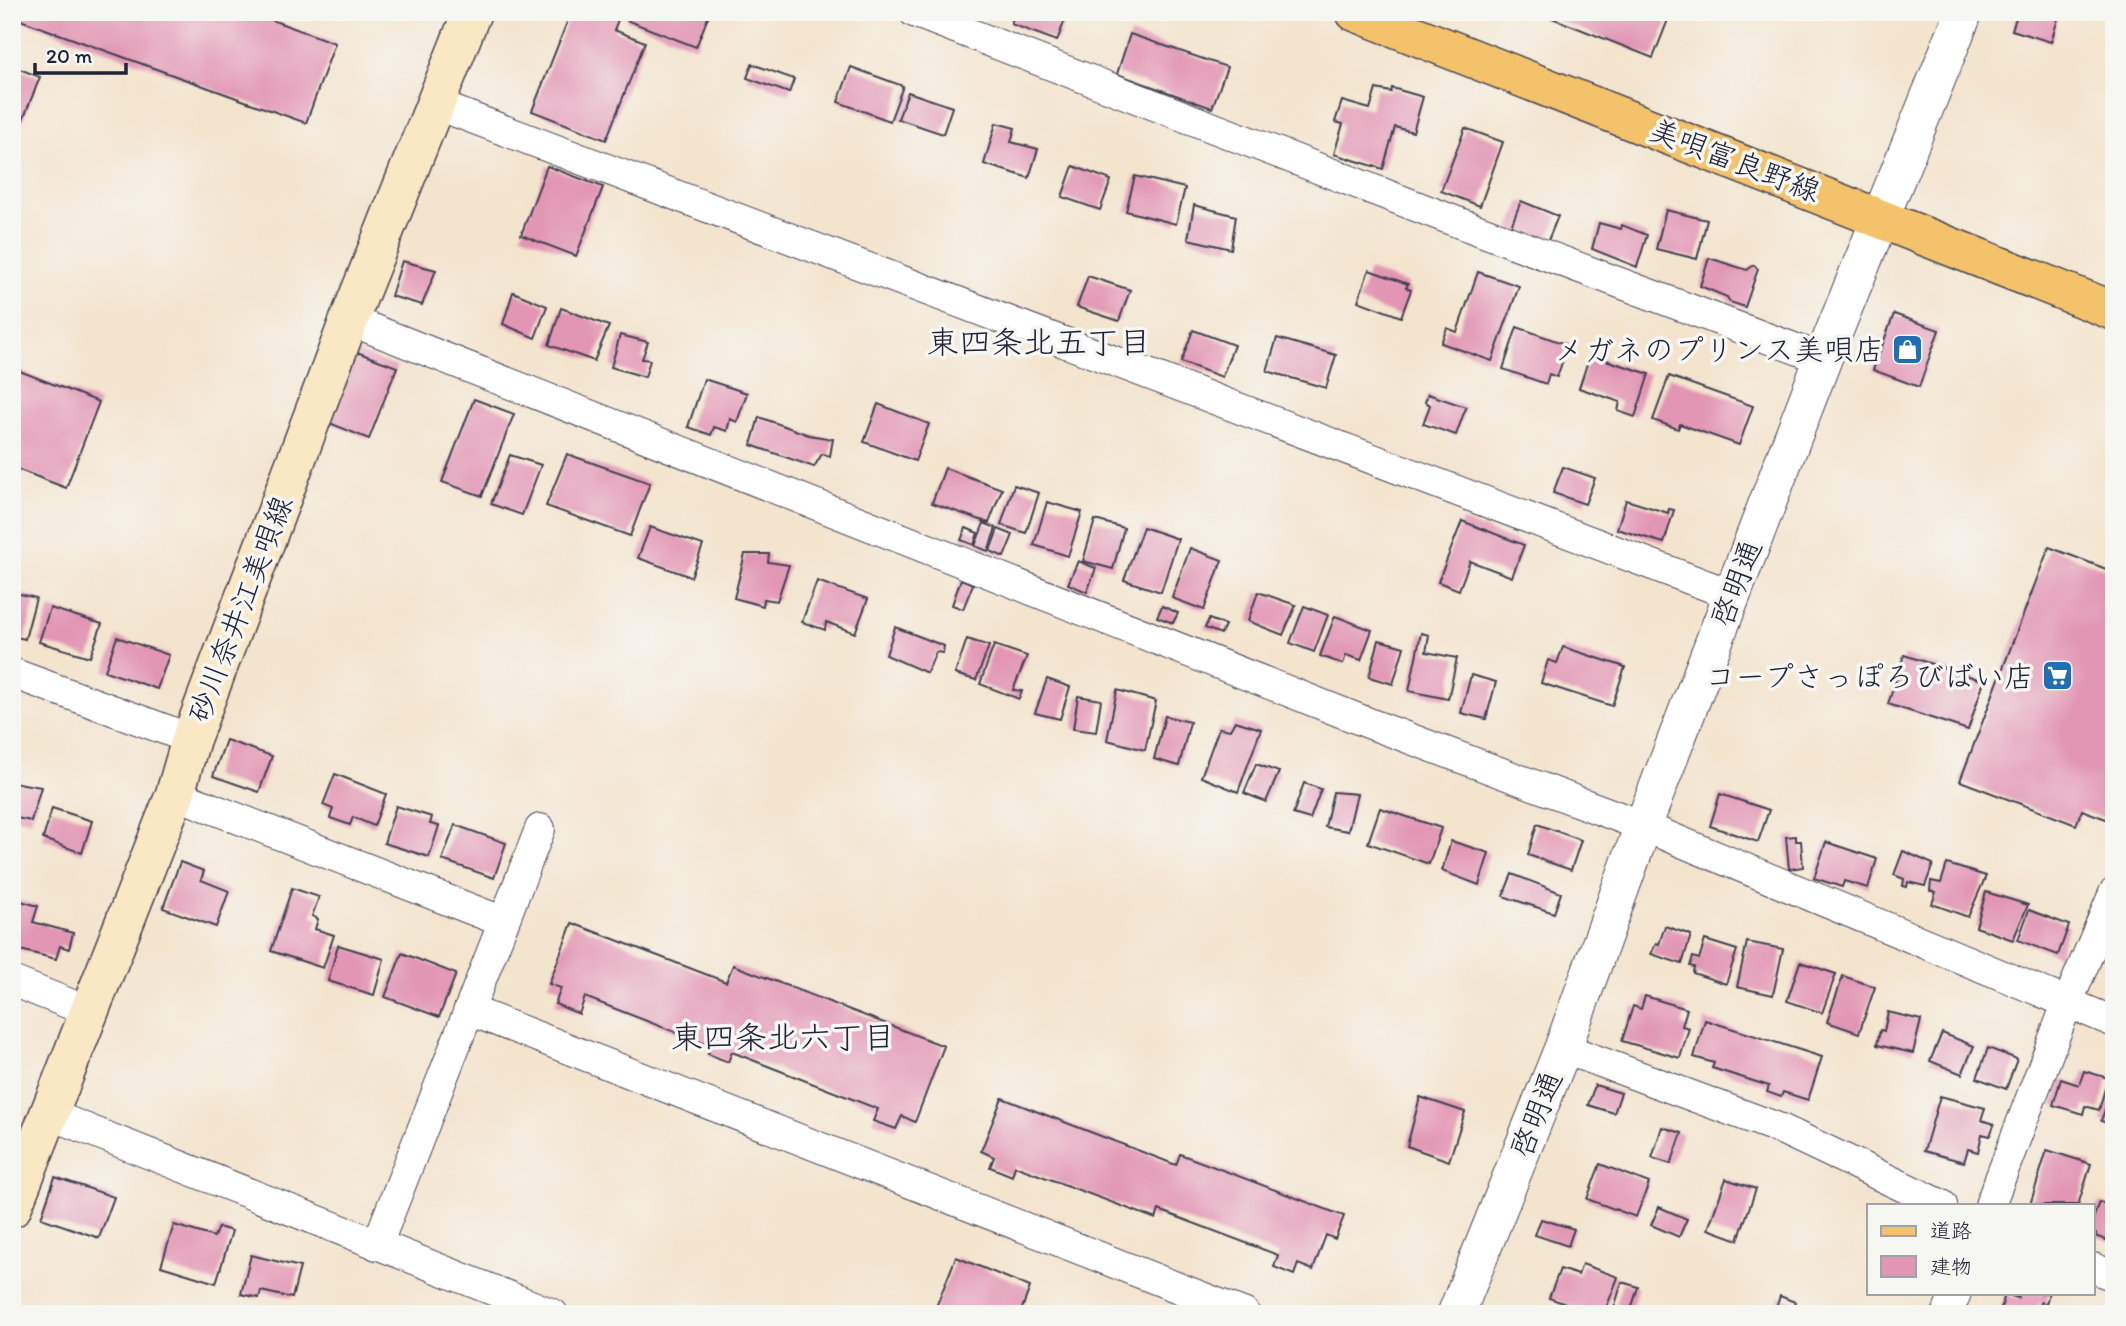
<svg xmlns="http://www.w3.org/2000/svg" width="2126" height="1326" viewBox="0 0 2126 1326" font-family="Itim,'Klee One',sans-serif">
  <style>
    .building { fill: #e296b4 }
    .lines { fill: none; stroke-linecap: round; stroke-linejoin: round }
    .minor-casing { stroke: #413f51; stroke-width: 32 }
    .tertiary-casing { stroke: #413f51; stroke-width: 39 }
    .secondary-casing { stroke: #413f51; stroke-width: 41 }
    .primary-casing { stroke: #413f51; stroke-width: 41 }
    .minor { stroke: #fff; stroke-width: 30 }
    .tertiary { stroke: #fff; stroke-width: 37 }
    .secondary { stroke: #fae7c3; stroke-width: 38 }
    .primary { stroke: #f3c26a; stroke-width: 38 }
    .labels { text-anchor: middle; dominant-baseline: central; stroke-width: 7; stroke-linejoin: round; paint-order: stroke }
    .street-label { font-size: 30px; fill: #22223b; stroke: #f6f6f2 }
    .poi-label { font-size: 30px; fill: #22223b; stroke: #f6f6f2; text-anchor: end }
    .neighbourhood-label { font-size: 32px; fill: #22223b; stroke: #f6f6f2 }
  </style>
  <rect width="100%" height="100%" fill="#f6f6f2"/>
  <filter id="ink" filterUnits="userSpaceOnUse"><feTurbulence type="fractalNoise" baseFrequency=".0143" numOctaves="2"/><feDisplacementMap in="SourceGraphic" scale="14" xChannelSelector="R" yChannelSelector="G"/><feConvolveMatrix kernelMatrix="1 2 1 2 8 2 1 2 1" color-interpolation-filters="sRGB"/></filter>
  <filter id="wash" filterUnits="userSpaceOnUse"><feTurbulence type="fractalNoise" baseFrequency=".00686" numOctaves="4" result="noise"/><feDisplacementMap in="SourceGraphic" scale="28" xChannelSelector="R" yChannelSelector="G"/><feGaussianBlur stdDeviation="1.57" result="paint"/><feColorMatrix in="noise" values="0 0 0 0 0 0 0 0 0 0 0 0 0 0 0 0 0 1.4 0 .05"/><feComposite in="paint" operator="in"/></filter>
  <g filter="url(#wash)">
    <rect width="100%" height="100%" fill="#f3e4cd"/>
    <g id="blocks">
      <g class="building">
        <polygon points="12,12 255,12 255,14 335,43 306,123 12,17"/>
        <polygon points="571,12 621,12 614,30 645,42 606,140 532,111"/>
        <polygon points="629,12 710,12 696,47 626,20"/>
        <polygon points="1015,12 1068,12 1057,41 1011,24"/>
        <polygon points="1537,12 1671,12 1653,58"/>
        <polygon points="2018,12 2060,12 2051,42 2012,30"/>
        <polygon points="1130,34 1227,67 1212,108 1117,74"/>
        <polygon points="752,64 794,79 789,93 747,78"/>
        <polygon points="12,66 40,77 22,122 12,118"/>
        <polygon points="851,67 903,86 890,121 838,102"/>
        <polygon points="1392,88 1423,97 1413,132 1395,127 1383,169 1334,154 1343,124 1335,122 1342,101 1370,109 1376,89 1391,92"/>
        <polygon points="908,92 952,107 943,134 898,119"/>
        <polygon points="996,123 1015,128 1011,142 1038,149 1029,178 984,164"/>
        <polygon points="1465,128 1503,142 1480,206 1441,191"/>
        <polygon points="547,166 603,187 576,256 521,235"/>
        <polygon points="1073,166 1111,180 1100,210 1062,197"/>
        <polygon points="1135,176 1185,188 1176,224 1126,211"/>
        <polygon points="1521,201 1558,216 1547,243 1510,229"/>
        <polygon points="1194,205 1236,216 1231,249 1188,239"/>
        <polygon points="1666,210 1707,220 1697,259 1656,249"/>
        <polygon points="1599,223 1621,229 1622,225 1647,235 1637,267 1592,249"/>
        <polygon points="1709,258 1747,270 1754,265 1758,269 1745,307 1730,302 1727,297 1700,286"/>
        <polygon points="402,261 436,270 422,305 391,296"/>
        <polygon points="1369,270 1408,284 1406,288 1411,290 1401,317 1358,301"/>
        <polygon points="1478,272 1519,286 1492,361 1441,343 1447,328 1457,332"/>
        <polygon points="1088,276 1130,290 1119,321 1077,307"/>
        <polygon points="513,292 547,306 535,338 503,324"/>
        <polygon points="561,308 609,326 594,361 549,345"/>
        <polygon points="1894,314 1939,330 1919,387 1873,370"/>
        <polygon points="1517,327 1568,345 1557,377 1549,374 1546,384 1503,369"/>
        <polygon points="1193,330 1234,345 1222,377 1181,362"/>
        <polygon points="620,335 648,342 642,359 650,360 645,377 611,367"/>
        <polygon points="1277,338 1336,355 1326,388 1267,371"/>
        <polygon points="354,351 397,367 369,439 327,422"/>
        <polygon points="1590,355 1649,374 1635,417 1618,411 1620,402 1579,388"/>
        <polygon points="12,368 99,402 66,488 12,467"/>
        <polygon points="1669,376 1753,406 1739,445 1680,424 1678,429 1653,420"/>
        <polygon points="704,379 747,393 737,422 730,419 727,431 714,427 711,435 688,427"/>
        <polygon points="1428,394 1466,407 1456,435 1423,424 1430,405 1425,402"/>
        <polygon points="474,399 514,414 482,496 442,482"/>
        <polygon points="878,404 929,424 915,461 864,442"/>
        <polygon points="759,417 809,435 833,439 830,456 822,454 814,467 751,445"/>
        <polygon points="567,454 650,483 630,536 546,506"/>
        <polygon points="510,455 541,465 522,515 491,504"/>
        <polygon points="1563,467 1595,478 1585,504 1553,493"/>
        <polygon points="945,468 1002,489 989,523 932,503"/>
        <polygon points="1014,485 1039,493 1026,533 1001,525"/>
        <polygon points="1626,500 1668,513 1669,509 1674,510 1664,543 1617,529"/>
        <polygon points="1047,502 1082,512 1068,556 1034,545"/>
        <polygon points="1095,520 1124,528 1113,569 1083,561"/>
        <polygon points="1462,521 1524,545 1512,577 1470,561 1459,590 1438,582"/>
        <polygon points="984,523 996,528 988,551 975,546"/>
        <polygon points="650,527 703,545 691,577 638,558"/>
        <polygon points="1143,527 1178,539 1161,592 1124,580"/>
        <polygon points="966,528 978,533 974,545 961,540"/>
        <polygon points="998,529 1013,535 1004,557 990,551"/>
        <polygon points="2049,547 2114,572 2114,822 2082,810 2076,825 1960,781"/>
        <polygon points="1190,548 1222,560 1204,610 1172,598"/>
        <polygon points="745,554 769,554 768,562 789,565 777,601 764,599 763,606 734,598"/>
        <polygon points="1078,561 1096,568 1087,592 1068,584"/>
        <polygon points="961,579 973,584 963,609 952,605"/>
        <polygon points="817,581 868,599 855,633 826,622 825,630 802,622"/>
        <polygon points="12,592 36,598 25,639 12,636"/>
        <polygon points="1258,592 1296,605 1283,635 1248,621"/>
        <polygon points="1162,606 1178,613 1173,623 1157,617"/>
        <polygon points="1304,606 1328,615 1314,652 1290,643"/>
        <polygon points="50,608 102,624 90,657 39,642"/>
        <polygon points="1335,616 1372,630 1361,660 1346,655 1343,664 1320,656"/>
        <polygon points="1209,619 1225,625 1221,634 1205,628"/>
        <polygon points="895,627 944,646 943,653 936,652 927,673 886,655"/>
        <polygon points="1421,633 1429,635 1426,652 1457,658 1448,699 1409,691"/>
        <polygon points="117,637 169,655 157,689 105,671"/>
        <polygon points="967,639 989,646 976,680 955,674"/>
        <polygon points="1379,640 1404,647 1393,684 1369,677"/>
        <polygon points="994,645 1027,656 1013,690 1022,691 1019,699 980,684"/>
        <polygon points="1563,647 1625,667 1612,706 1541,683 1548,660 1557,663"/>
        <polygon points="1904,655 1984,681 1968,730 1888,704"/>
        <polygon points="1471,675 1496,682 1486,719 1461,713"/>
        <polygon points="1047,679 1070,687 1060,719 1035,713"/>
        <polygon points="1117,690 1156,701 1145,750 1107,740"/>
        <polygon points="1078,696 1101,700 1096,732 1073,729"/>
        <polygon points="1165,716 1190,722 1179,766 1154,759"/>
        <polygon points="1235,721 1261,729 1238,792 1201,777 1219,728 1230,730"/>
        <polygon points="226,740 272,756 259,792 213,776"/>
        <polygon points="1256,764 1279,772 1266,802 1244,793"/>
        <polygon points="335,774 386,794 374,826 353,817 350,825 330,818 333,809 323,805"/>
        <polygon points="12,782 41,787 31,821 12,817"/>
        <polygon points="1304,783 1321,789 1310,819 1293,814"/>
        <polygon points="1333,792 1357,794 1348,831 1325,827"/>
        <polygon points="1720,794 1769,810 1758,842 1710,826"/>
        <polygon points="396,806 432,817 430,824 439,826 429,857 384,843"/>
        <polygon points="52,808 92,821 82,853 43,839"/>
        <polygon points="1380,808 1441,828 1429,864 1368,843"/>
        <polygon points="1537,824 1581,840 1571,870 1528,855"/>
        <polygon points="455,825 506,843 494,878 442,860"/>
        <polygon points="1796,836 1796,841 1801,841 1803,867 1789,869 1786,837"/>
        <polygon points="1451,841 1489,853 1479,885 1442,871"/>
        <polygon points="1826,842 1877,859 1868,888 1844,881 1842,887 1814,878"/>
        <polygon points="1903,851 1933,864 1925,886 1908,882 1907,887 1903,886 1904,879 1894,875"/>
        <polygon points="180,862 204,871 201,880 229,891 216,927 163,908"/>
        <polygon points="1947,864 1986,876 1968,917 1932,904 1936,892 1930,891 1931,881 1941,883"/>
        <polygon points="1512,874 1561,893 1554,913 1503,896"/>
        <polygon points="292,888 319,897 312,916 318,919 315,929 334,935 323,968 271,951"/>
        <polygon points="1986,892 2028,905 2013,940 1976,927"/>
        <polygon points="14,899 38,906 33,922 73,933 69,949 60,946 56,959 12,948"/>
        <polygon points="2029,910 2069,925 2058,955 2018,940"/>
        <polygon points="572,923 726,982 733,965 944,1046 915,1122 902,1116 896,1129 873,1121 878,1109 732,1052 728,1062 708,1054 711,1046 585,997 579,1014 555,1004 561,988 549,984"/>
        <polygon points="1665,926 1691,935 1682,964 1651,954 1656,943 1659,944"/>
        <polygon points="1705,940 1737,950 1726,984 1693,973 1694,967 1690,966 1693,957 1699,959"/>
        <polygon points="1747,942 1783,949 1773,995 1737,987"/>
        <polygon points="338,945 384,959 374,995 328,981"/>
        <polygon points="402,953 456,974 439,1017 385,997"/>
        <polygon points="1800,962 1836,974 1822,1013 1787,1001"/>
        <polygon points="1843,976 1875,987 1859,1033 1827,1022"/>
        <polygon points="1645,996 1687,1009 1682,1026 1689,1028 1680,1058 1622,1041 1633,1006 1641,1009"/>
        <polygon points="1888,1012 1921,1020 1913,1053 1877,1045 1880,1030 1884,1031"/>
        <polygon points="1705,1020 1822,1057 1808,1100 1783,1092 1781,1097 1767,1092 1769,1086 1712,1068 1714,1063 1694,1057"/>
        <polygon points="1942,1033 1974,1046 1962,1074 1930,1061"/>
        <polygon points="1988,1048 2017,1059 2006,1089 1977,1078"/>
        <polygon points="2084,1071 2108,1078 2099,1110 2085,1106 2083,1114 2053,1105 2061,1079 2079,1085"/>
        <polygon points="1595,1085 1621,1093 1614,1113 1588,1105"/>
        <polygon points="2111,1092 2114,1093 2114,1125 2101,1121"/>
        <polygon points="1940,1096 1985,1108 1981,1120 1994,1124 1990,1136 1982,1134 1978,1152 1968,1149 1964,1162 1924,1151"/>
        <polygon points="1420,1097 1465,1112 1449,1161 1407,1146"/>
        <polygon points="1002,1098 1176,1165 1180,1154 1344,1216 1335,1239 1326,1235 1313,1270 1298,1264 1294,1275 1274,1267 1278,1255 1159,1210 1156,1219 1015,1166 1012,1176 990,1167 994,1157 981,1151"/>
        <polygon points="1662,1127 1682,1133 1671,1164 1652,1158"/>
        <polygon points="2047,1150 2091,1164 2078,1205 2030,1205"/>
        <polygon points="1600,1164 1649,1183 1636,1217 1587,1199"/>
        <polygon points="55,1177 114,1197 99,1238 41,1218"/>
        <polygon points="1726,1179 1756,1189 1738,1240 1708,1229"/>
        <polygon points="2099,1202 2114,1207 2114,1243 2095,1236 2096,1234 2093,1233 2093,1219"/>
        <polygon points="1659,1207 1687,1219 1679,1237 1651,1225"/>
        <polygon points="1541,1219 1574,1229 1568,1246 1535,1235"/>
        <polygon points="174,1225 214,1237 218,1227 232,1231 216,1283 161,1266"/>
        <polygon points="251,1255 300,1267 292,1298 261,1291 259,1298 241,1294"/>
        <polygon points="956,1257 1030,1287 1020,1314 939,1314 934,1312"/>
        <polygon points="1582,1264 1618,1277 1604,1314 1593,1314 1549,1298 1560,1269 1578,1275"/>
        <polygon points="1622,1282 1638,1287 1630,1313 1614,1308"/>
        <polygon points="2020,1293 2049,1293 2046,1304 2040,1302 2037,1314 2000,1312 2005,1294 2018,1298"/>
        <polygon points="1780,1296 1795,1302 1791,1314 1774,1314"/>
      </g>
    </g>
  </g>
  <g filter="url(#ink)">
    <use href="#blocks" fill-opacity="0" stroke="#413f51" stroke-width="2"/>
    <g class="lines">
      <defs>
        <g id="minor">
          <polyline points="914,12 1457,222 1823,359"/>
          <polyline points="435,104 1732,595"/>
          <polyline points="349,320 1371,724 1643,826 2114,1022"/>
          <polyline points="12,673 191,739"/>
          <polyline points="175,794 504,922"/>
          <polyline points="12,981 90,1012"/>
          <polyline points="469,1010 1245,1314"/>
          <polyline points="1563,1048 1781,1129 1942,1205"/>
          <polyline points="49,1114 553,1314"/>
          <polyline points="1990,1205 2067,1004 2114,893"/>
          <polyline points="377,1245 540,829"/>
          <polyline points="2093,1268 2114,1276"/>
          <polyline points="1947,1314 1956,1293"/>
        </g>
        <polyline id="tertiary" points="1456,1314 1563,1048 1643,826 1823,359 1964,12"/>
        <polyline id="secondary" points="12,1208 175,794 191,739 349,320 472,12"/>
        <polyline id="primary" points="1355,12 2114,311"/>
      </defs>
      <use href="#minor" class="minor-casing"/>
      <use href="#tertiary" class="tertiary-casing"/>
      <use href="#secondary" class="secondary-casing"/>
      <use href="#primary" class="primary-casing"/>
      <use href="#minor" class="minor"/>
      <use href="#tertiary" class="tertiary"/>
      <use href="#secondary" class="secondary"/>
      <use href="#primary" class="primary"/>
    </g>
  </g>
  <defs>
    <symbol id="shop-square" viewBox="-11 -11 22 22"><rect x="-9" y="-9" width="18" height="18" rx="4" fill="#1f6fb2" stroke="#f6f6f2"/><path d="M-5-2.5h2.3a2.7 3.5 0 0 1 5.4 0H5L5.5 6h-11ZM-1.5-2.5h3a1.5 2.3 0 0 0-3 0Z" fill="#fff"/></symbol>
    <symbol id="supermarket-square" viewBox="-11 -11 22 22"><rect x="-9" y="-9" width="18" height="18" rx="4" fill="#1f6fb2" stroke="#f6f6f2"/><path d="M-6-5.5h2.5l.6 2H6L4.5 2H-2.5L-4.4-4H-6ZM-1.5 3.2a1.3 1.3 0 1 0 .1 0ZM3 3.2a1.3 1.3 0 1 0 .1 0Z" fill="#fff"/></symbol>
  </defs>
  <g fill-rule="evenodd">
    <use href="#shop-square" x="1890" y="332" width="35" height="35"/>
    <use href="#supermarket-square" x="2040" y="658" width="35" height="35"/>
  </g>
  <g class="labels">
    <g class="street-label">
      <text transform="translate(1735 160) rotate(21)">美唄富良野線</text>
      <text transform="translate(1736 583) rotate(-69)">啓明通</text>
      <text transform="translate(240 609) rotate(-69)">砂川奈井江美唄線</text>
      <text transform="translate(1536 1114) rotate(-68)">啓明通</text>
    </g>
    <g class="poi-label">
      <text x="1884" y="349">メガネのプリンス美唄店</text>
      <text x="2034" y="676">コープさっぽろびばい店</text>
    </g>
    <g class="neighbourhood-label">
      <text x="1039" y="342">東四条北五丁目</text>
      <text x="783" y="1037">東四条北六丁目</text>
    </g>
  </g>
  <rect width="2126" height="1326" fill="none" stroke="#f6f6f2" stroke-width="42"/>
  <rect x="1867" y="1204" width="228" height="91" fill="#f6f6f2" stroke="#a1a1a9" stroke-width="2"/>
  <rect x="1881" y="1226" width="35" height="10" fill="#f3c26a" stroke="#a1a1a9" stroke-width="2"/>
  <text x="1930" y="1238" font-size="21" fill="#22223b">道路</text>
  <rect x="1881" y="1256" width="35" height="21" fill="#e296b4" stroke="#a1a1a9" stroke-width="2"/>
  <text x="1930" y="1274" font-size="21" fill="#22223b">建物</text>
  <path d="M35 63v10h91v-10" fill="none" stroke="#22223b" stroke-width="3.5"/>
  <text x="46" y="63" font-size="21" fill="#22223b" stroke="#f6f6f2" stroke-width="5" paint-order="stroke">20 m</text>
</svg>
